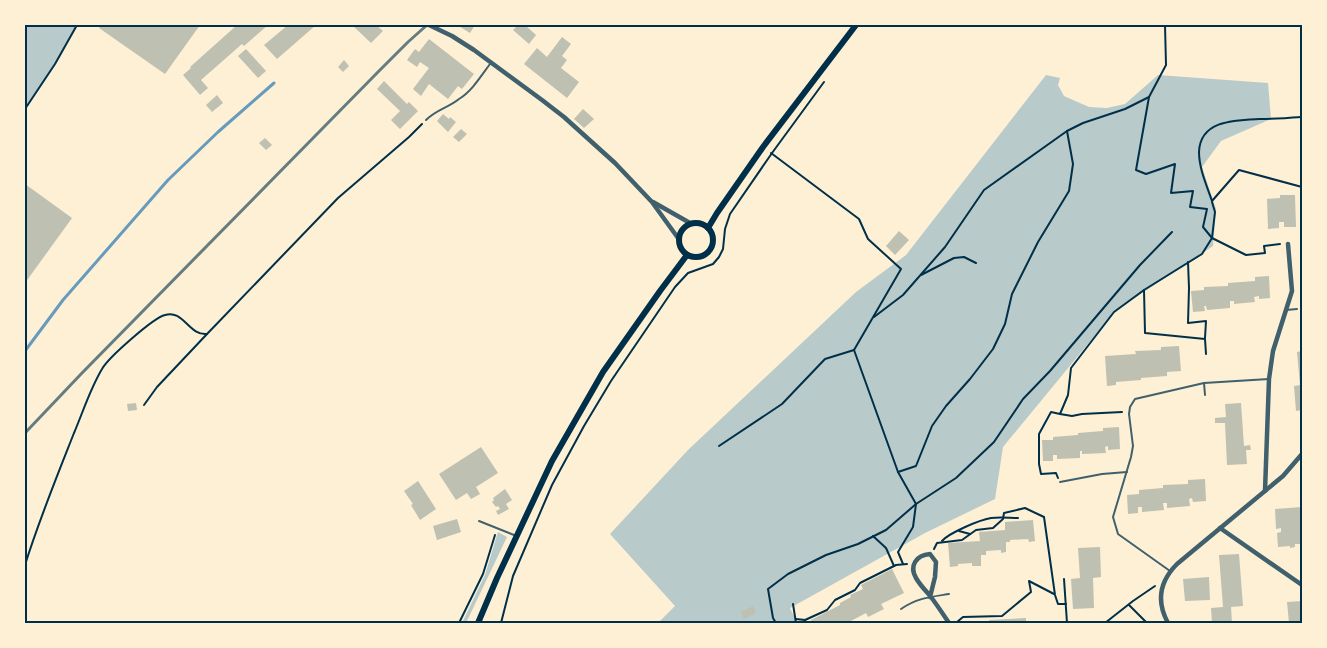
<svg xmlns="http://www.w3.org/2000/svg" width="1327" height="648" viewBox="0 0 1327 648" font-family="'Fira Sans',sans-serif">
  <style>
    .green { fill: #b9caca }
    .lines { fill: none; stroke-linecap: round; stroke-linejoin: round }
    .stream { stroke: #669bbc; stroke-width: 3 }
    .building { fill: #bec0b2 }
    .path { stroke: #003049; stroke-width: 2 }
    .service { stroke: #3f606c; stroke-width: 2 }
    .minor { stroke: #3f606c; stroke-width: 4.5 }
    .secondary { stroke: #003049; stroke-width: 6 }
    .rail { stroke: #657d81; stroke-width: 3 }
    .neatline { fill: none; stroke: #003049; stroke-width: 2 }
  </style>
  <rect width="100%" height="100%" fill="#fdf0d5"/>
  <g class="green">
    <polygon points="25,25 77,25 55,64 25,109"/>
    <polygon points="1046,75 1060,78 1058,85 1064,96 1089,107 1107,108 1125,104 1158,75 1268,83 1271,119 1221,141 1202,167 1216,209 1213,246 1115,311 1003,447 995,499 925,533 790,608 797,623 658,623 675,606 610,534 688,450 856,292 906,255"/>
    <polygon points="498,532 507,537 466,623 462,623 485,575"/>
  </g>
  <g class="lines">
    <polyline class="stream" points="25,351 63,300 168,180 218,132 274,83"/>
  </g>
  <g class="building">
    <polygon points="101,25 200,25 165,74 99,28"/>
    <polygon points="237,25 268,25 244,46 242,44 201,80 208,88 200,95 183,75 191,68 190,67"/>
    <polygon points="288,25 316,25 277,59 264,45"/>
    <polygon points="352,25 376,25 383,31 371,43"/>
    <polygon points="457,25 475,25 470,33"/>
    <polygon points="518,25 525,25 536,35 529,44 513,30"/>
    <polygon points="562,37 571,44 562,56 567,60 561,68 579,82 567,98 524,64 537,48 547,57"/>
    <polygon points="429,39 474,74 462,89 458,86 448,99 429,84 421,96 413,89 429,68 420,62 417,67 407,60 415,49 419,52"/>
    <polygon points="246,49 266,71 258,78 238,56"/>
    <polygon points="344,60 349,66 343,72 338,67"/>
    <polygon points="384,81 407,104 409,102 418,111 400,129 391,120 400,111 377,89"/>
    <polygon points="217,95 223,103 212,112 206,105"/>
    <polygon points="583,109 594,119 584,128 574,119"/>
    <polygon points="443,114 449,119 450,117 456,122 448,132 437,121"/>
    <polygon points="461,129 467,134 459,142 453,137"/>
    <polygon points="265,138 272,145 266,150 259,143"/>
    <polygon points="25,184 72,218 25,283"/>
    <polygon points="1280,195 1295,195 1296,227 1284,227 1284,222 1279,222 1279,228 1268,229 1267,199 1280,198"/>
    <polygon points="899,231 909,240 895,255 886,246"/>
    <polygon points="1269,276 1270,298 1259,299 1259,296 1254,297 1255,302 1234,304 1234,301 1230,301 1230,308 1207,310 1206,306 1204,306 1205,311 1193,312 1191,291 1204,290 1204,287 1228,286 1228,283 1255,281 1255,277"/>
    <polygon points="1179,346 1181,371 1167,372 1167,376 1141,378 1141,380 1116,382 1116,385 1107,386 1105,356 1136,354 1135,351 1161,350 1161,347"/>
    <polygon points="1302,351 1302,410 1296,411 1294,386 1300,385 1297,352"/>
    <polygon points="136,403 137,410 128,411 127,404"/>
    <polygon points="1241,403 1244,446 1250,445 1251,450 1246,450 1247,464 1227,465 1225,423 1215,423 1215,418 1226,417 1225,404"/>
    <polygon points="1119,427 1120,449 1108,450 1108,446 1105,447 1106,453 1082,454 1082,451 1080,451 1080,458 1057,459 1057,455 1053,455 1053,461 1043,461 1042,440 1053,440 1053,437 1078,435 1078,433 1103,431 1103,428"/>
    <polygon points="481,447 498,473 476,487 480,494 471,499 467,493 456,500 439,474"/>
    <polygon points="1205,479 1206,501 1193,502 1192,498 1189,499 1190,506 1167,508 1167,503 1163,503 1164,510 1142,512 1142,507 1138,507 1138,513 1128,514 1127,495 1139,494 1139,490 1163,488 1163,485 1188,484 1188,480"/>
    <polygon points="418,481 436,509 420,520 411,505 413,504 404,491"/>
    <polygon points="505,489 512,500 506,504 509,509 498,515 496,511 500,509 498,506 496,507 492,502 494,500 493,498"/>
    <polygon points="1302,507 1302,544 1295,544 1295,547 1290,548 1290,546 1278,547 1277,533 1281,532 1281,528 1276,529 1275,509"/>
    <polygon points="457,519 461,532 437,540 433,526"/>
    <polygon points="1033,520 1035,541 1029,542 1028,539 1010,540 1010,542 1006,542 1006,552 1001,553 1001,550 986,551 986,555 981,555 981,566 972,566 972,563 958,564 958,566 950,567 948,543 980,541 979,532 1005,530 1005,522"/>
    <polygon points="1100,547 1101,577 1093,578 1094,608 1073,609 1071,579 1080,578 1078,548"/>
    <polygon points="1239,554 1243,606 1231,607 1232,623 1212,623 1211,608 1223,607 1219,555"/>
    <polygon points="892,569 904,593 881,604 884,609 868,617 866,613 849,622 849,623 812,623 811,620 840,605 840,603 851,597 850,595 863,589 861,585"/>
    <polygon points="1209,577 1210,600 1185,601 1183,579"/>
    <polygon points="1302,601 1302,623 1289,623 1287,602"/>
    <polygon points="753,606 756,613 744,619 741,612"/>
    <polygon points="1026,618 1026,623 990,623 989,620"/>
  </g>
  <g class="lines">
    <g class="path">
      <polyline points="1165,25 1166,65 1149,97 1136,170 1146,174 1175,164 1171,193 1193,191 1190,207 1207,209 1203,227 1212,238 1246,255 1265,253 1264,246 1280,244"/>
      <polyline points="25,109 55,64 77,25"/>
      <path d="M1302 117C1288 118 1274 119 1259 119 1236 120 1200 120 1199 152 1199 169 1207 186 1212 201L1239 170 1302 187"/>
      <polyline points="771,153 859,219 868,239 901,269 854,350 898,472 916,504 913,527 898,552 903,564"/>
      <polyline points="1188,262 1189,288 1188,323 1206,321 1205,338"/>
      <polyline points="921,275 954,258 964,257 976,263"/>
      <polyline points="874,317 903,295 945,247 984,190 1067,131 1083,123 1125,109 1149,97"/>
      <polyline points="1206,354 1205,339 1145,333 1144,290 1202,254 1212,238 1215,212 1212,202"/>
      <polyline points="144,405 157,387 207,334"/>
      <polyline points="1060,414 1072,416 1082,414 1122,412"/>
      <polyline points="719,446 782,404 825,359 854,350"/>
      <polyline points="898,472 916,466 932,426 946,406 970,379 993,349 1005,324 1012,294 1038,242 1069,191 1073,164 1067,131"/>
      <polyline points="1058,478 1056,473 1041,474 1039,464 1039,434 1051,412 1060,414 1068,395 1071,368 1114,312 1144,290"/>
      <polyline points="959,531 970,534"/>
      <polyline points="873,536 886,548 894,566"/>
      <path d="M942 541C949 533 979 520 991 518 1000 517 1010 518 1018 518"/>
      <polyline points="934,549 937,543 962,540 976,530 993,528 1003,519 1004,513 1025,508 1044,517 1055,595 1058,604 1066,604"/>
      <path d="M25 565C39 520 57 476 74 433 83 412 90 389 102 369 108 358 153 318 165 315 183 309 189 336 207 334L338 198 409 137 422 124"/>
      <polyline points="1064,579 1067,623"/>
      <polyline points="793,604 796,623"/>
      <polyline points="1129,605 1147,623"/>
      <polyline points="796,619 805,620"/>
      <polyline points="733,622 733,623"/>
      <polyline points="957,622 963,617 1002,616 1031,592 1029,581 1054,594"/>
      <polyline points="459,623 483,574 495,535"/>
      <polyline points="501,623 513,576 552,485 584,426 611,381 675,287 688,273 713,264 719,257 723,249 725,229 730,214 772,153 824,82"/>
      <polyline points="776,623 773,618 768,589 788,574 826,555 858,544 886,530 916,504 956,478 994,442 1023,399 1050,371 1140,265 1172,232"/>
      <polyline points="805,623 805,620 827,610 835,600 855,590 860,583 896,565 907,564"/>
      <polyline points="1105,623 1133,601 1155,586"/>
    </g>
    <g class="service">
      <path d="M426 120C437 109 448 108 459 99 472 91 481 76 490 64"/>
      <polyline points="1286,310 1297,309"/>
      <polyline points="1204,383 1205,395"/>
      <polyline points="1060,482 1102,474 1127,472"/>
      <polyline points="479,521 514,535"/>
      <polyline points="1170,571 1118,534 1113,517 1131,457 1133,446 1129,414 1130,407 1135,399 1204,383 1269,379"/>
      <path d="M901 609C917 598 930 597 949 594"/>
    </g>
    <g class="minor">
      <polyline points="429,25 452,36 474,50 542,100 564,117 615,163 652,202 678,238"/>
      <polyline points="653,202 690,223"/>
      <polyline points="1265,491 1269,379 1273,351 1292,291 1288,244"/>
      <polyline points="1220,528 1302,585"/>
      <path d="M930 597 935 577 936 562 930 554C916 555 909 566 916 578 920 585 926 591 931 597 937 605 943 614 949 623"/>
      <path d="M1168 623C1156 601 1159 582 1177 564L1283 476 1302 454"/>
    </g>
    <g class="secondary">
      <circle cx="696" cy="240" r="17"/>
      <polyline points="708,228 717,213 763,147 856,25"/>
      <polyline points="478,623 497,578 552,461 603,372 660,291 687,255"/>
    </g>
    <polyline class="rail" points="25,433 82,373 377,73 408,42 427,25"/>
  </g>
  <rect width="1327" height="648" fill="none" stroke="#fdf0d5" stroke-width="52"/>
  <rect x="26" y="26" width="1275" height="596" class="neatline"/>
</svg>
